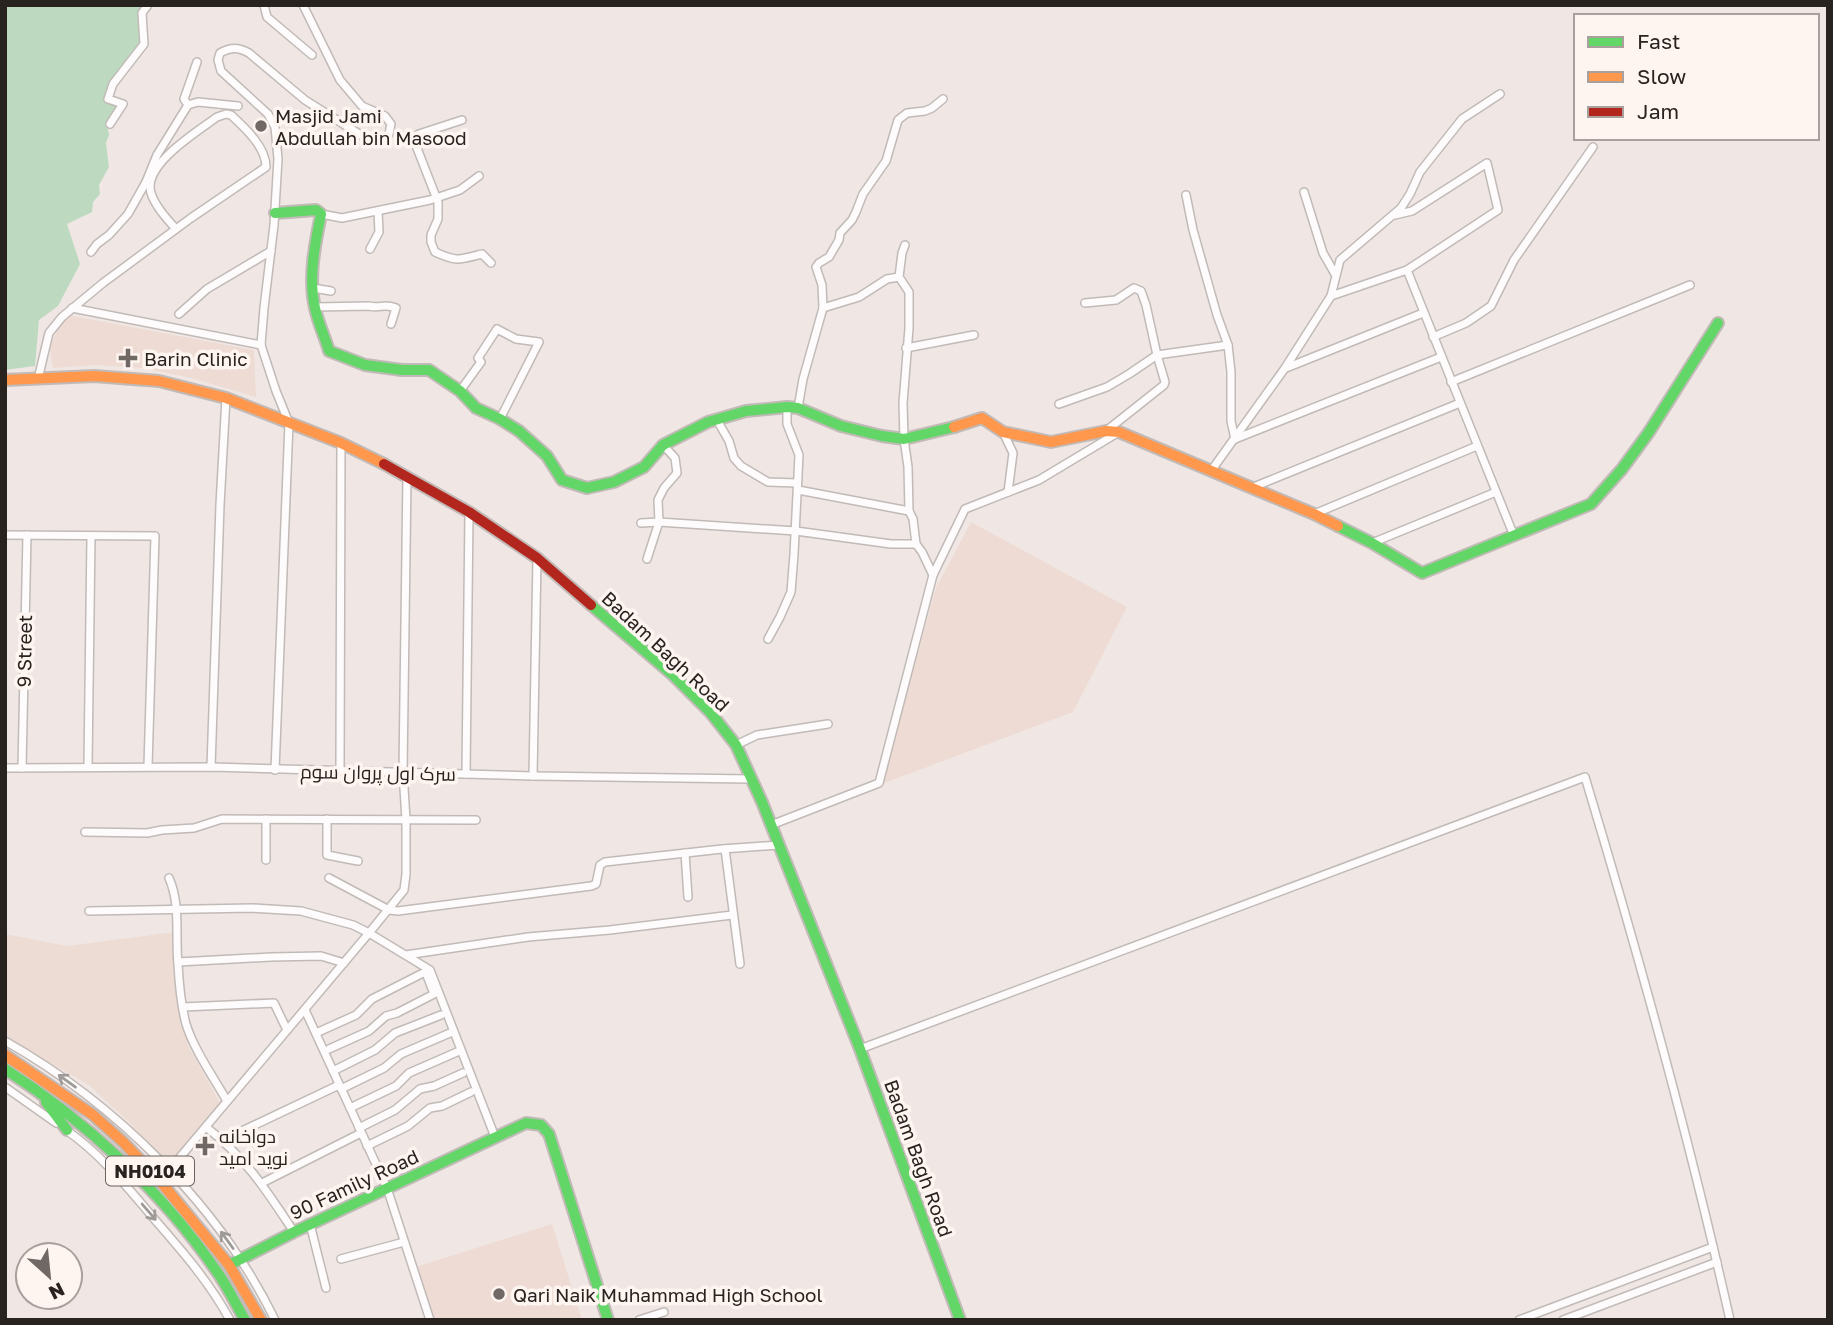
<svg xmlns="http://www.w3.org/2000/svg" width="1833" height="1325" viewBox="0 0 1833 1325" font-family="'Golos Text',Cairo,sans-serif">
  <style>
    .commercial { fill: #eddcd4 }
    .built { fill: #eddbd4 }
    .green { fill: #bddac0 }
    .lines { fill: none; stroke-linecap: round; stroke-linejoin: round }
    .street-casing { stroke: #c1bab7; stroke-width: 10 }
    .fast-casing { stroke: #c1bab7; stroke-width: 14 }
    .slow-casing { stroke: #c1bab7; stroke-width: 14 }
    .jam-casing { stroke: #c1bab7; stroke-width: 14 }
    .street { stroke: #fdfbfb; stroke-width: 7 }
    .fast { stroke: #63d668; stroke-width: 10 }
    .slow { stroke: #ff974d; stroke-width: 10 }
    .jam { stroke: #b3261e; stroke-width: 10 }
    .oneway { stroke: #9e9a98 }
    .poi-dot { fill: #6f6865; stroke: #fef4f0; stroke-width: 2.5 }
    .labels { text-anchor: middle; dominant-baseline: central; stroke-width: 7; stroke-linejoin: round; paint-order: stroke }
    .shield { fill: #fef4f0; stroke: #69625e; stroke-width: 2 }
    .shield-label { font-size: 18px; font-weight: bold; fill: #292320 }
    .poi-label { font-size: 19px; fill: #292320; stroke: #fef4f0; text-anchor: start }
    .street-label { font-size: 19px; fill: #292320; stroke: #fef4f0 }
  </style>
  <rect width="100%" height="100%" fill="#f0e7e4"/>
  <polygon class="commercial" points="175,932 182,1010 188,1046 220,1103 171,1171 131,1124 89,1085 5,1037 5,934 67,946"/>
  <g class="built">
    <polygon points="67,315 254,350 256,397 195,379 144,368 96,365 53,368 50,349 56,333"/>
    <polygon points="971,522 1127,607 1073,712 882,784 936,588"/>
    <polygon points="552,1224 582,1320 433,1320 416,1267"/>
  </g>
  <polygon class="green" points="5,5 148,5 146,7 144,44 123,70 108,99 123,104 111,121 108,129 109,135 106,143 109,167 99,185 100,194 93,202 92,212 67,224 80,264 58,306 39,320 35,366 5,370"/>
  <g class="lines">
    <defs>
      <g id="street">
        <polyline points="264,5 267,17 312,55"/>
        <polyline points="188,105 184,99 197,62"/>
        <path d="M462 120 419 134 414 138 415 143 438 202V219L431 235V242L435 252C457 262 459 260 482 254L491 263"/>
        <polyline points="110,124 123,104 108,99 113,84 144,44 142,13 148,5"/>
        <polyline points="1304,192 1323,253 1335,274"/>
        <polyline points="1186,195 1193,230 1217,315 1228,345 1231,372 1231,421 1235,439"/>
        <polyline points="321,214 342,218 430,200 460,190 479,176"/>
        <polyline points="905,245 902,253 899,277 909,292 909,328 903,403 904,439 908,467 909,511 913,519 916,544 922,552 933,575"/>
        <polyline points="370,249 379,232 378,211"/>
        <polyline points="91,252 97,244 109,235 128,214 146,182 157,155 188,105 198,102 238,106"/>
        <polyline points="1407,270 1514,536"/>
        <polyline points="313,288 331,291"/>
        <polyline points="1331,296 1407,270 1498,210 1487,163 1412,211 1395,215"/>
        <polyline points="1085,303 1116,300 1134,288 1141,291 1146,305 1157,355 1165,382 1164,385 1106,431"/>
        <path d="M315 307 369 306C381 309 383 303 396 308L391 324"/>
        <polyline points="72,308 261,345"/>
        <polyline points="823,308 859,297 887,279 899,277"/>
        <polyline points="179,314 207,289 271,251"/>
        <polyline points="1433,337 1466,323 1491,306 1514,260 1593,147"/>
        <polyline points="906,348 974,335"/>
        <polyline points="1286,368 1423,313"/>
        <path d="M38 379 49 333 62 317 103 283 191 218 266 167C266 147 245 128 231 115L226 114 217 117C198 131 142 165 151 193 155 206 167 219 176 229"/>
        <polyline points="1451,382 1690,285"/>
        <polyline points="460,391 481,362 478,358 497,329 516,339 539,342 500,419"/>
        <polyline points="1059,404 1107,387 1129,374 1157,355 1228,345"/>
        <polyline points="798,408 803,379 823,308 822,285 816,267 819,263 829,257 839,240 840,233 852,220 856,212 863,194 886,161 898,120 907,113 925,111 932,108 943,99"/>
        <polyline points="717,420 729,441 734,458 741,466 768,482 797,483"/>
        <polyline points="1003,432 1013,453 1008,492"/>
        <polyline points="1235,439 1441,357"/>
        <polyline points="1211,471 1285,368 1331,296 1340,260 1401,208 1410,194 1420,172 1462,119 1500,94"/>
        <polyline points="1251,488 1460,403"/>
        <polyline points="798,490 909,511"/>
        <polyline points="1314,514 1477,446"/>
        <polyline points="641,523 659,522 796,531 891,544 916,544"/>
        <polyline points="5,535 155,536 148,766"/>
        <polyline points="1372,543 1496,492"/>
        <polyline points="647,559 659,522 658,500 664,488 677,473 675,458 663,445"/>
        <polyline points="768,639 780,617 791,592 794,554 799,455 787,424 787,407"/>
        <polyline points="736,745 757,735 828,724"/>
        <polyline points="88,766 91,536"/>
        <polyline points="211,767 220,505 226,398"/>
        <polyline points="5,768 211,767 533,776 751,779"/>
        <polyline points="22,768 27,535"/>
        <path d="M275 770 289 423 276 391 261 345 264 308 274 225 278 159 275 127 268 114 221 71 218 60 220 53C231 47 238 47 249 53L305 100 372 142 382 141 389 134 391 124 385 116 362 106 340 80 303 5"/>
        <polyline points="340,770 341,443"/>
        <polyline points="466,774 469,512"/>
        <polyline points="533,776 537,558"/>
        <polyline points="327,819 327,855 358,861"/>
        <polyline points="771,825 879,783 933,575 965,509 1039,480 1119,432"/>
        <polyline points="85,832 147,833 162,830 194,828 222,819 476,820"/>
        <polyline points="725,849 740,964"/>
        <polyline points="685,853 688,897"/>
        <polyline points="266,860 266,819"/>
        <path d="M169 878C181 905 175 936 178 964 179 983 181 1005 186 1024 194 1050 214 1078 227 1101"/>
        <polyline points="329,878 389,910 398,911 591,886 596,884 600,865 605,862 722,849 779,845"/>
        <polyline points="89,911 252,908 301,911 353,925 369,933 430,970 495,1137"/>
        <polyline points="406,955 528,937 610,930 732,915"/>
        <polyline points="178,962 271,957 321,956 344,963"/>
        <polyline points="183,1007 274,1003 287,1030"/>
        <polyline points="305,1010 387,1188 430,1320"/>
        <polyline points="316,1033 356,1015 372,999 423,973 426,973 434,994 397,1013 386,1016 369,1031 329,1049"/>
        <path d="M5 1041C115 1103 219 1205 275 1320"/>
        <path d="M860 1049 1585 777C1639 956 1689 1137 1730 1320"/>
        <polyline points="333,1071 375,1050 395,1033 441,1015"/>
        <polyline points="5,1087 56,1123"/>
        <polyline points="341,1089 384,1068 401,1054 450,1033"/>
        <polyline points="350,1108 396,1086 409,1073 457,1052"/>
        <path d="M206 1127C247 1159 266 1190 294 1232"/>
        <polyline points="359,1128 395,1110 420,1089 434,1086 463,1073"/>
        <path d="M66 1130C101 1154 129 1189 156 1221 183 1252 210 1283 230 1320"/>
        <polyline points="223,1140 339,1085"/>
        <polyline points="367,1146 408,1126 430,1108 442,1106 471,1092"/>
        <polyline points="160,1181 369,933 404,890 406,874 406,820 403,772 407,476"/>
        <polyline points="262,1183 361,1133"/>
        <polyline points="310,1224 326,1288"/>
        <polyline points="341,1259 404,1242"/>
        <polyline points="639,1320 664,1312"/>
        <polyline points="1519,1320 1713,1247"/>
        <polyline points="1563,1320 1717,1262"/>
      </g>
      <g id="fast">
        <path d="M275 213 316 210 321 214C315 244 308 278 315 308 318 323 325 337 329 351L365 365 402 370H429L460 391 476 408 500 419 519 431 547 456 562 480 587 488 614 482 644 467 663 445 708 422 746 411 787 407 798 408 841 426 882 436 904 439 954 427"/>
        <polyline points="1338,526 1372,543 1422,573 1591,504 1622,469 1649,432 1718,323"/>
        <polyline points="591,605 673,675 710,712 736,745 762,802 860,1049 960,1320"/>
        <path d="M5 1069C84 1120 162 1191 215 1269 227 1285 235 1303 245 1320"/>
        <polyline points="46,1102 67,1130"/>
        <polyline points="229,1265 294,1232 526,1123 541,1125 549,1134 608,1320"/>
      </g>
      <g id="slow">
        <polyline points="5,380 94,376 159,381 226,398 341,443 384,464"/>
        <polyline points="954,427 982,418 1003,432 1051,442 1106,431 1119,432 1314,514 1338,526"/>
        <polyline points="5,1055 93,1115 123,1142 160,1181 229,1265 261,1320"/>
      </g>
      <polyline id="jam" points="384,464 469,512 537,558 591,605"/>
    </defs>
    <use href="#street" class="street-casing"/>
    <use href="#fast" class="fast-casing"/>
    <use href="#slow" class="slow-casing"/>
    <use href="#jam" class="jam-casing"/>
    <use href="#street" class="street"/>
    <use href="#fast" class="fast"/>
    <use href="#slow" class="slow"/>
    <use href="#jam" class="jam"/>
  </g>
  <defs><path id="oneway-shaft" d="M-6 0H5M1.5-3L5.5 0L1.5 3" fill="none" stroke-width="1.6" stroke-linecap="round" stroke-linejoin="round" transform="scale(1.75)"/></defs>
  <g class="oneway">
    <use href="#oneway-shaft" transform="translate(67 1081) rotate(-144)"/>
    <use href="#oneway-shaft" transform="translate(149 1212) rotate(49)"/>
    <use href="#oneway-shaft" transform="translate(227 1240) rotate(-126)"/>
  </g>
  <g class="poi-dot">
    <circle cx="261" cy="126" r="7"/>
    <path d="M124.5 347.5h7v7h7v7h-7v7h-7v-7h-7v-7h7z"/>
    <path d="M201.5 1135.5h7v7h7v7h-7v7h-7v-7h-7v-7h7z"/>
    <circle cx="499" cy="1294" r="7"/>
  </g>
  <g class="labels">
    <rect class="shield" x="106" y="1156.5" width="88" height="29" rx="5"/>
    <g class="shield-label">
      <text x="150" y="1171">NH0104</text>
    </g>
    <g class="poi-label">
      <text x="275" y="115">Masjid Jami<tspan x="275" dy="22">Abdullah bin Masood</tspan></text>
      <text x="144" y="358">Barin Clinic</text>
      <text x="219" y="1135">دواخانه<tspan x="219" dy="22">نوید امید</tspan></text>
      <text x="513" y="1294">Qari Naik Muhammad High School</text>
    </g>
    <g class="street-label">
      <text transform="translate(24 651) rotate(-89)">9 Street</text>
      <text transform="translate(666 651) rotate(43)">Badam Bagh Road</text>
      <text transform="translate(378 772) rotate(1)">سرک اول پروان سوم</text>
      <text transform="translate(919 1158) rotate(70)">Badam Bagh Road</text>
      <text transform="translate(354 1184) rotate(-25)">90 Family Road</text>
    </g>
  </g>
  <rect width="1833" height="1325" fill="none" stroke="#292320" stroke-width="14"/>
  <rect x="1574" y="14" width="245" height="126" fill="#fef4f0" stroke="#a9a09d" stroke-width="2"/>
  <rect x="1588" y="37" width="35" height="10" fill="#63d668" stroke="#a9a09d" stroke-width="2"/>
  <text x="1637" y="49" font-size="21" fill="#292320">Fast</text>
  <rect x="1588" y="72" width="35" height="10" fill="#ff974d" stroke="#a9a09d" stroke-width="2"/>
  <text x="1637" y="84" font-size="21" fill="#292320">Slow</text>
  <rect x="1588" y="107" width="35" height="10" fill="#b3261e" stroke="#a9a09d" stroke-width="2"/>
  <text x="1637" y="119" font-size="21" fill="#292320">Jam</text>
  <g transform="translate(49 1276) rotate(153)"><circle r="33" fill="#fef4f0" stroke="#a9a09d" stroke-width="2"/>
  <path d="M0-5L12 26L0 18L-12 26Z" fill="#6f6865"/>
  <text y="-10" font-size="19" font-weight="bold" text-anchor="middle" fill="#292320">N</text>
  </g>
</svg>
